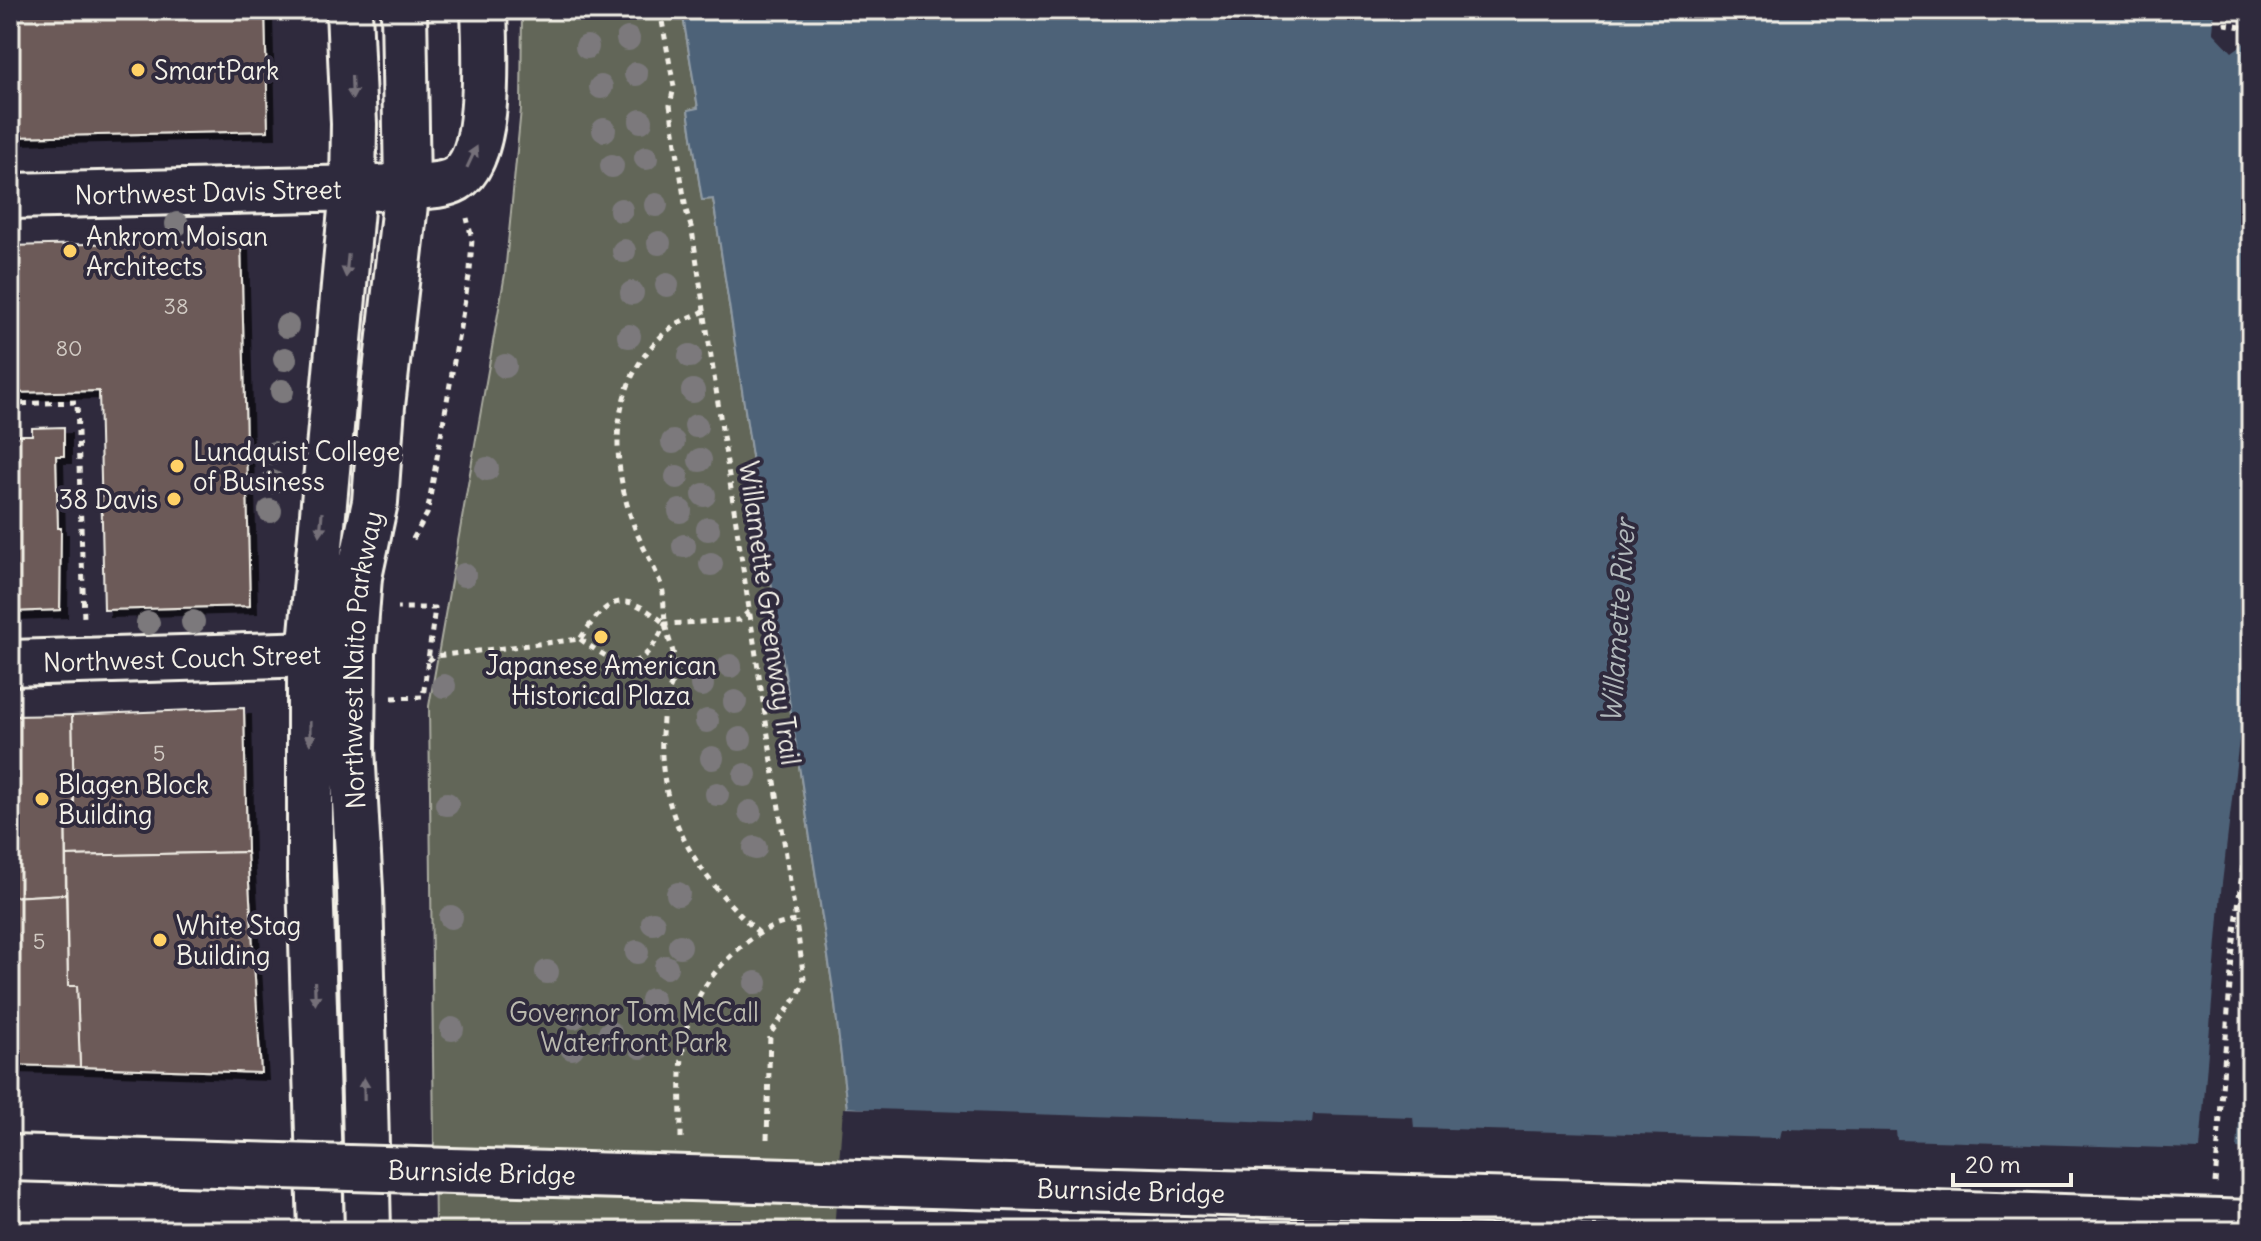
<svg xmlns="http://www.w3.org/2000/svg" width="2261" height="1241" viewBox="0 0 2261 1241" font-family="Delius,sans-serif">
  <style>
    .green { fill: #626658; stroke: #abaca0; stroke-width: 2 }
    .water { fill: #4d6278; stroke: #909ba5; stroke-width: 2 }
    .pier { fill: #2f2a3d }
    .building { fill: #6c5a59; stroke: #f4f1e8; stroke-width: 2; filter: url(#shadow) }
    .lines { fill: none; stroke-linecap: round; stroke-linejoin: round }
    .minor-casing { stroke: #f4f1e8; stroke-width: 50 }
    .major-casing { stroke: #f4f1e8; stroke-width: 50 }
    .path { stroke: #f4f1e8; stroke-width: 5; stroke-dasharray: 6 6; stroke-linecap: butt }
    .minor { stroke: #2f2a3d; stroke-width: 44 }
    .major { stroke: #2f2a3d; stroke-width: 44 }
    .major-bridge-casing { stroke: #f4f1e8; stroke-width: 50; stroke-linecap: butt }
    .major-bridge { stroke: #2f2a3d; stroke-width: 44 }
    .tree { fill: #7b797b }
    .oneway { fill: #747079 }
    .poi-dot { fill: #ffd166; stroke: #2f2a3d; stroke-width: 3 }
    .labels { text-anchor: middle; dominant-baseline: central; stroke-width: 8; stroke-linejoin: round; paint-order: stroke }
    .number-label { font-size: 22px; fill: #d2cbc4 }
    .poi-label { font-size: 26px; fill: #f4f1e8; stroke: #2f2a3d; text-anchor: start }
    .street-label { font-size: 26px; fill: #f4f1e8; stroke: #2f2a3d }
    .park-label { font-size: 26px; fill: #bab9ae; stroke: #2f2a3d }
    .water-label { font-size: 28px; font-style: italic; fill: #b1b8bb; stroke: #2f2a3d }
  </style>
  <defs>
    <filter id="shadow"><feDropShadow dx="7" dy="7" stdDeviation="0" flood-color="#0009"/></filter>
  </defs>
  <rect width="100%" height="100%" fill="#2f2a3d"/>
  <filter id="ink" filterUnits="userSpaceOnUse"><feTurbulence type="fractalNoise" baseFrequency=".0125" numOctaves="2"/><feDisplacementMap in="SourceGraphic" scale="16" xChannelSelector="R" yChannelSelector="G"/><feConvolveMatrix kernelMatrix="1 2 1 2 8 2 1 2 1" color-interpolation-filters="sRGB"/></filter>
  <g filter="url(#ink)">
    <polygon class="green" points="522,10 682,10 698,108 688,110 702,200 713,199 834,996 847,1108 838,1231 435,1231 429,706 505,274 521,109"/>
    <polygon class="water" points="682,10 2251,10 2251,1231 847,1108 834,996 713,199 702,200 688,110 698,108"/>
    <g class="pier">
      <polygon points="2215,10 2236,10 2235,16 2251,17 2251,38 2232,52 2213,32"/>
      <polygon points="2251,638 2251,962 2237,1149 2251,1150 2251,1231 834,1231 843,1108 1312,1123 1313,1114 1413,1117 1414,1128 1780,1138 1782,1129 1896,1131 1897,1140 2200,1149 2221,892"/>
    </g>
    <g class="building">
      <polygon points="10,10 265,10 268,131 10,137"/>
      <polygon points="241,240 250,606 104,610 99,391 10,393 10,246"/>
      <polygon points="64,427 64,456 56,456 58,528 61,528 60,610 10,612 10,435 32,435 32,428"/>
      <polygon points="244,708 247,852 66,856 65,808 74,808 72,715"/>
      <polygon points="72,715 74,808 65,808 66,894 10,897 10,716"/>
      <polygon points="247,852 261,1073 80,1067 77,986 68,986 66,856"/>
      <polygon points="66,894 68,986 77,986 80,1067 10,1065 10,897"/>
    </g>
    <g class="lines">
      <defs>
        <g id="minor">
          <path id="s1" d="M10 196 407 187"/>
          <path id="s2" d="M10 663 347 653"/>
        </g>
        <g id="major">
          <path d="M407 187C422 186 442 187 456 179 493 157 485 49 484 10"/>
          <path id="s3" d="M823 1182 1809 1209"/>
          <polyline points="321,1231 310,878 310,655 353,188 354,124 349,10"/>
          <path id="s4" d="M368 1231 360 890 352 749 353 653 359 577 375 502 382 406 407 187 404 10"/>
        </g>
      </defs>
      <use href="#minor" class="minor-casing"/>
      <use href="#major" class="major-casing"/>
      <g class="path">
        <path d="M660 10 674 87 670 105 686 210 692 230 796 921C773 923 754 935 736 951 673 1007 681 1061 681 1138"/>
        <polyline points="2227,10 2226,24 2251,29"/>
        <path d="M705 311C694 316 681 320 672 327 609 377 608 455 634 526 640 543 661 578 663 592 664 604 664 616 666 628 669 641 676 657 676 669 675 679 669 689 666 698 663 709 663 723 662 734 658 819 700 878 759 933"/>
        <polyline points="10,404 77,402 84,619"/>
        <polyline points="413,539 427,514 470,271 472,239 467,218"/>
        <path d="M580 639C622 669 640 677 665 624L739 620 751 610"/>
        <path d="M428 661 435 656 580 639C608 597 623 589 664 623"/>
        <polyline points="392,698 423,697 435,608 397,608"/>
        <polyline points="767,1139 770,1034 799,994 804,979 796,921"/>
        <polyline points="2215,1183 2232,958 2251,794"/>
      </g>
      <use href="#minor" class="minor"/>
      <use href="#major" class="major"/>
      <defs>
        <g id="major-bridge">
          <path id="s5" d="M10 1158 823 1182"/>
          <polyline points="1809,1209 2251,1223"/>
        </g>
      </defs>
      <use href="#major-bridge" class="major-bridge-casing"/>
      <use href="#major-bridge" class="major-bridge"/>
    </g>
    <g class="tree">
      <circle cx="628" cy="39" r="12"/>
      <circle cx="587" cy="47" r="12"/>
      <circle cx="636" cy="74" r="12"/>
      <circle cx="601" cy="87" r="12"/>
      <circle cx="641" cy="121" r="12"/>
      <circle cx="604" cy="130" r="12"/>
      <circle cx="646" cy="158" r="12"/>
      <circle cx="612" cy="166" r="12"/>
      <circle cx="656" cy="205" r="12"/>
      <circle cx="621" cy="210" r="12"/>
      <circle cx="177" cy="224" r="12"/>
      <circle cx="659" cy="243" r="12"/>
      <circle cx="624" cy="251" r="12"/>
      <circle cx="667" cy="285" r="12"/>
      <circle cx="632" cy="293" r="12"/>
      <circle cx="287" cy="326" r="12"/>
      <circle cx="629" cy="336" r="12"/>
      <circle cx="690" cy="356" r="12"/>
      <circle cx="285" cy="359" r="12"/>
      <circle cx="505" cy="366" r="12"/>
      <circle cx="282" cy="391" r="12"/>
      <circle cx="693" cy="391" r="12"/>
      <circle cx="696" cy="426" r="12"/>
      <circle cx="673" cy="442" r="12"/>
      <circle cx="274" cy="453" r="12"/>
      <circle cx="700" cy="460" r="12"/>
      <circle cx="487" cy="469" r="12"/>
      <circle cx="677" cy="477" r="12"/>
      <circle cx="272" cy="482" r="12"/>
      <circle cx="704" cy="495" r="12"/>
      <circle cx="270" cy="511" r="12"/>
      <circle cx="680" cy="511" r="12"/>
      <circle cx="708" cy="529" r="12"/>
      <circle cx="684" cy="546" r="12"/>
      <circle cx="711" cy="564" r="12"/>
      <circle cx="464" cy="575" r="12"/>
      <circle cx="193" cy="622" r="12"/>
      <circle cx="148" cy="623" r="12"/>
      <circle cx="730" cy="666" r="12"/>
      <circle cx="702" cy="685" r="12"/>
      <circle cx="444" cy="686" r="12"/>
      <circle cx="735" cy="702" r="12"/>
      <circle cx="707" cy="721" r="12"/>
      <circle cx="740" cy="739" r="12"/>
      <circle cx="712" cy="758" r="12"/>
      <circle cx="745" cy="775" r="12"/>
      <circle cx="717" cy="794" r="12"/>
      <circle cx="447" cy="804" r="12"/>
      <circle cx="750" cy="812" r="12"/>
      <circle cx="755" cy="848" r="12"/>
      <circle cx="678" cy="894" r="12"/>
      <circle cx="451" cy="917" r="12"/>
      <circle cx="653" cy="923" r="12"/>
      <circle cx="680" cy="946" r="12"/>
      <circle cx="637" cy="952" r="12"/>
      <circle cx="666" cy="967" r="12"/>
      <circle cx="547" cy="972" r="12"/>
      <circle cx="756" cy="983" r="12"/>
      <circle cx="652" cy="1000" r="12"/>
      <circle cx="574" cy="1017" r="12"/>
      <circle cx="452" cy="1029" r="12"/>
      <circle cx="610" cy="1033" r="12"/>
      <circle cx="641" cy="1047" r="12"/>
      <circle cx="572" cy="1048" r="12"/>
    </g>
    <defs><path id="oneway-solid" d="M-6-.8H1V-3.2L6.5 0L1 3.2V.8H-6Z" transform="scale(2)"/></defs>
    <g class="oneway">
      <use href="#oneway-solid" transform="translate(352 88) rotate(88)"/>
      <use href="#oneway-solid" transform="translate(472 157) rotate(-65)"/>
      <use href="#oneway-solid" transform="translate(347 266) rotate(96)"/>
      <use href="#oneway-solid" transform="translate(321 524) rotate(95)"/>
      <use href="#oneway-solid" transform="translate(310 733) rotate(90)"/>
      <use href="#oneway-solid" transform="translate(315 993) rotate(88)"/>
      <use href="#oneway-solid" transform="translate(364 1089) rotate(-91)"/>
    </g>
  </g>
  <g class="poi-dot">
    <circle cx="138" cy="70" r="8"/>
    <circle cx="70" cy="251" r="8"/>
    <circle cx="177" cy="466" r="8"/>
    <circle cx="174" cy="499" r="8"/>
    <circle cx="601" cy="637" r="8"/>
    <circle cx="42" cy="799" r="8"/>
    <circle cx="160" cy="940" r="8"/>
  </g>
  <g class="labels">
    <g class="number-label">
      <text x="176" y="306">38</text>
      <text x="69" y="348">80</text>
      <text x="159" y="753">5</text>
      <text x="39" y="941">5</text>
    </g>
    <g class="poi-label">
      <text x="154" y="70">SmartPark</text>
      <text x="86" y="236">Ankrom Moisan<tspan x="86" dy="30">Architects</tspan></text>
      <text x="193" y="451">Lundquist College<tspan x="193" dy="30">of Business</tspan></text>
      <text x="158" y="499" text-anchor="end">38 Davis</text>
      <text x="601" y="665" text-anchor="middle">Japanese American<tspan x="601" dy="30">Historical Plaza</tspan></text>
      <text x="58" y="784">Blagen Block<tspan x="58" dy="30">Building</tspan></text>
      <text x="176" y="925">White Stag<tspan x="176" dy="30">Building</tspan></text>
    </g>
    <g class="street-label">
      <text stroke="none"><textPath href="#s1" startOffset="198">Northwest Davis Street</textPath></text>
      <text transform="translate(770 613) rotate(82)">Willamette Greenway Trail</text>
      <text stroke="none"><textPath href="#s2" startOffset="172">Northwest Couch Street</textPath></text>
      <text stroke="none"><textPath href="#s4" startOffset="572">Northwest Naito Parkway</textPath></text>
      <text stroke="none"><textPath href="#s5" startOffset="472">Burnside Bridge</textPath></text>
      <text stroke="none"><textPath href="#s3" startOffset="308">Burnside Bridge</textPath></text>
    </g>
    <g class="park-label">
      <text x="634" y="1012">Governor Tom McCall<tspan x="634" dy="30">Waterfront Park</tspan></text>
    </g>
    <g class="water-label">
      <text transform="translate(1618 621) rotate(-86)">Willamette River</text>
    </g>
  </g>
  <rect width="2261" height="1241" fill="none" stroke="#2f2a3d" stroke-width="40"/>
  <rect x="20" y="20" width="2221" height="1201" fill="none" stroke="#f4f1e8" stroke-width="3" filter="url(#ink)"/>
  <path d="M1953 1173v12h118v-12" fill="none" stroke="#f4f1e8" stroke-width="4"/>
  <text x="1965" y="1173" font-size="24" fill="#f4f1e8" stroke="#2f2a3d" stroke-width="6" paint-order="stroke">20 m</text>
</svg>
